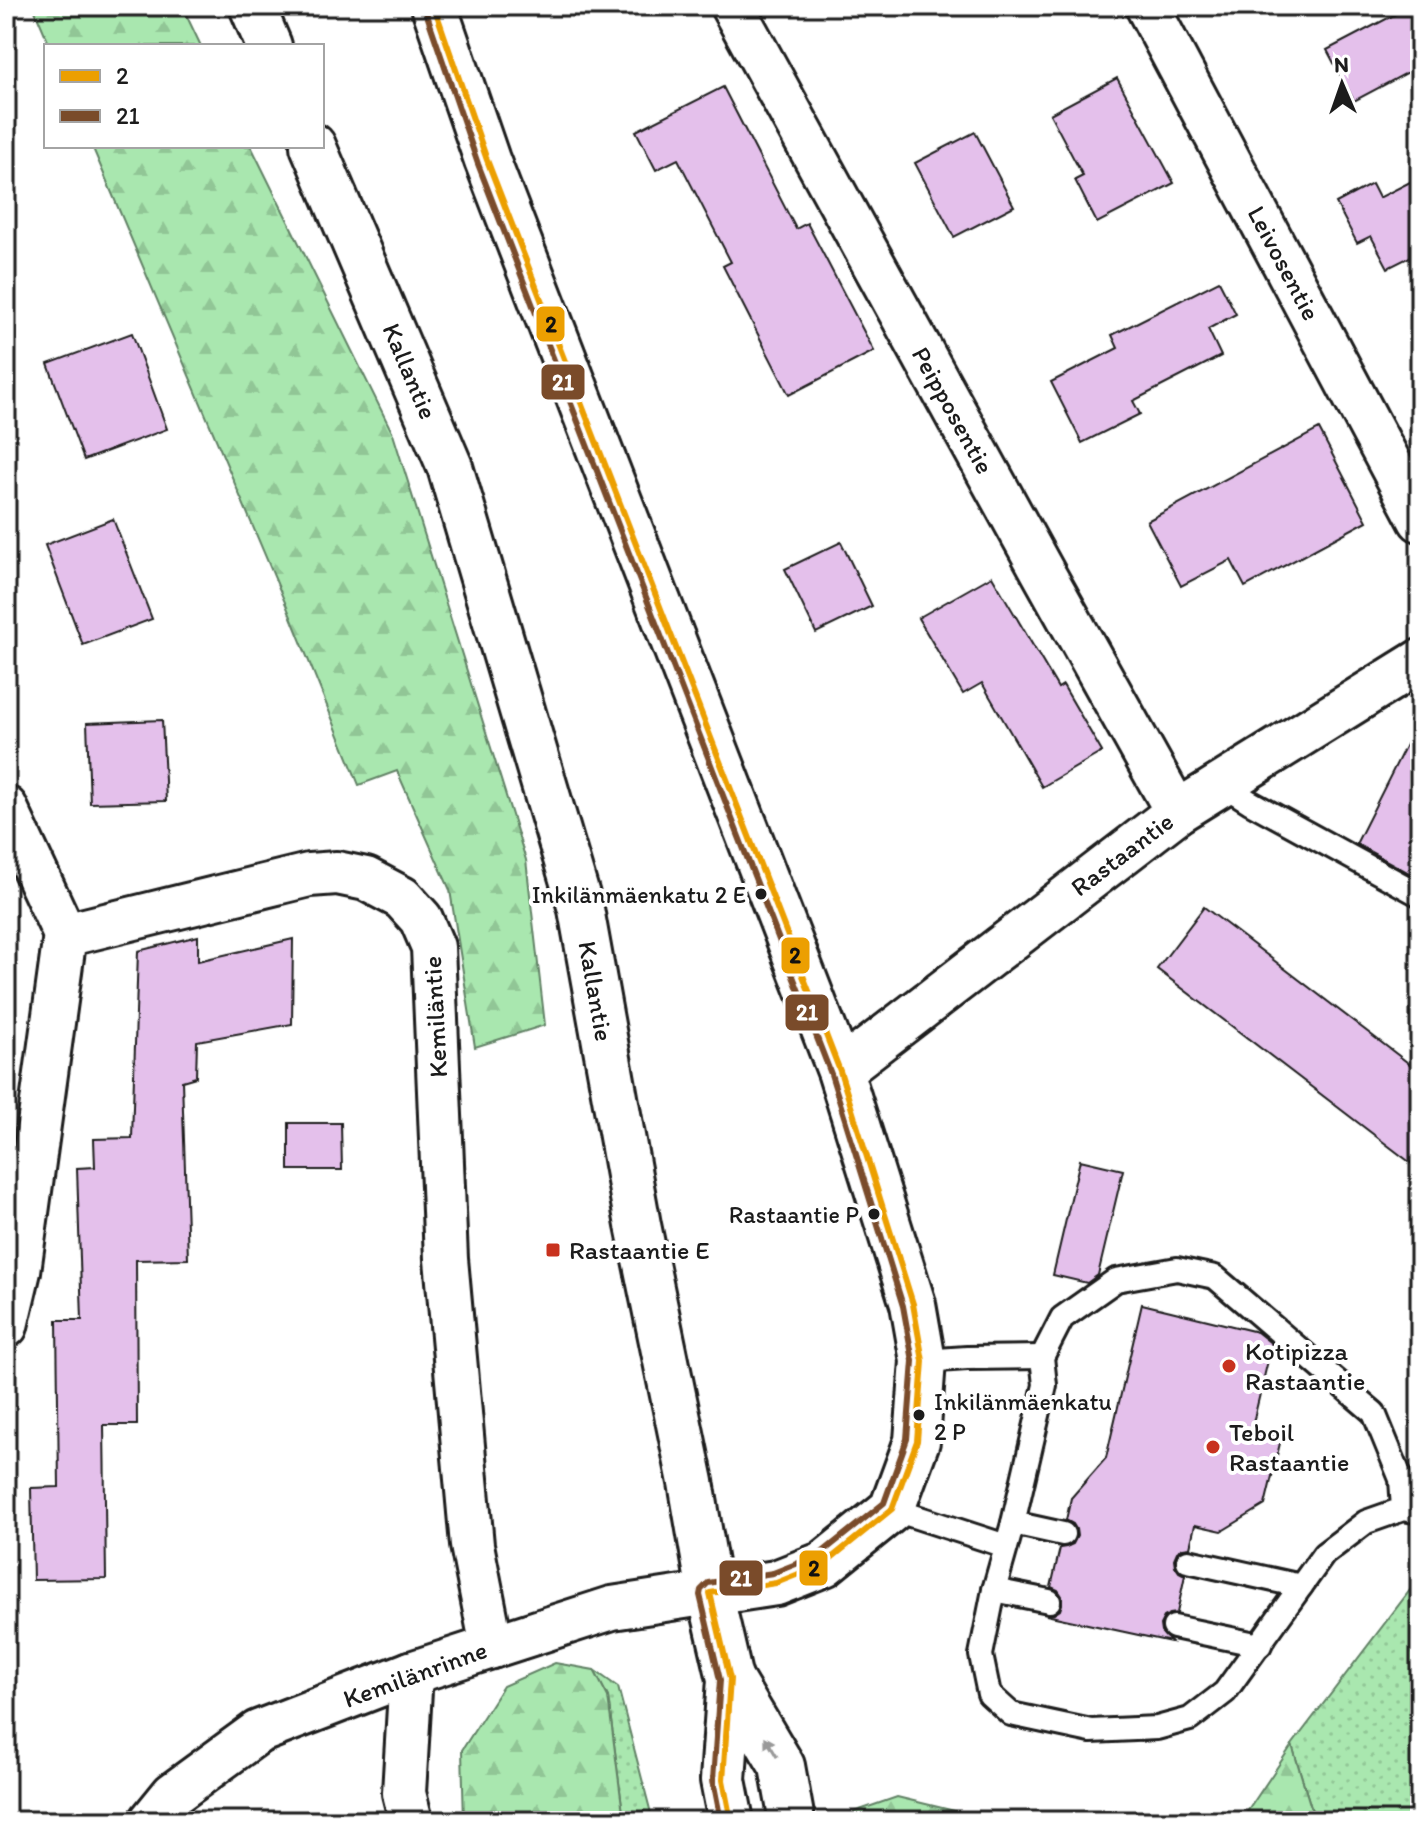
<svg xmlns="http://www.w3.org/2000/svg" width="1426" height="1827" viewBox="0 0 1426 1827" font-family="Itim,sans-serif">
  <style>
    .grass { fill: url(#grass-dots); stroke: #628266; stroke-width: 2 }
    .forest { fill: url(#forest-firs); stroke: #628266; stroke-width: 2 }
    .building { fill: #e4c0eb; stroke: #1c1c1c; stroke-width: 2 }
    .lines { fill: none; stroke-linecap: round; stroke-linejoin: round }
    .lane-casing { stroke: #1c1c1c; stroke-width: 28 }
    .street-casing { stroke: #1c1c1c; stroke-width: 48 }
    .secondary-casing { stroke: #1c1c1c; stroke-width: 50 }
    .lane { stroke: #fff; stroke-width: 22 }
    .street { stroke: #fff; stroke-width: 42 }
    .secondary { stroke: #fff; stroke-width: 44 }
    .bus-1-casing { stroke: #fff; stroke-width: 12 }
    .bus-2-casing { stroke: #fff; stroke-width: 12 }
    .bus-1 { stroke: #ec9f01; stroke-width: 6 }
    .bus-2 { stroke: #7a4b2a; stroke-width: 6 }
    .oneway { fill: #999 }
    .bus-dot { fill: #1c1c1c; stroke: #fff; stroke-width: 3 }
    .poi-dot { fill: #c8321e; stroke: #fff; stroke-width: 3 }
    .labels { text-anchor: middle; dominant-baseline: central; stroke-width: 8; stroke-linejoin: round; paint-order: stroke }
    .bus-label { font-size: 24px; fill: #1c1c1c; stroke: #fff; text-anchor: end }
    .street-label { font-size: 26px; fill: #1c1c1c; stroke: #fff }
    .poi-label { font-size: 26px; fill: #1c1c1c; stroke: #fff; text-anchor: start }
    .line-badge { stroke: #fff; stroke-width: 3 }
    .badge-label { font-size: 22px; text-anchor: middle; font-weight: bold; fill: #fff }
    .pale-badge-label { font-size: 22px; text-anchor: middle; font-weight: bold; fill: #111 }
  </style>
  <defs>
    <pattern id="grass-dots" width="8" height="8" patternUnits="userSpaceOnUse" patternTransform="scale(2)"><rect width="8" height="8" fill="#a9e7af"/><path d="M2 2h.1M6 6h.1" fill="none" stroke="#91c696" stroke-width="1.8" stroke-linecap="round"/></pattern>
    <pattern id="forest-firs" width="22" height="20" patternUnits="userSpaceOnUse" patternTransform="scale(2)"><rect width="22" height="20" fill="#a9e7af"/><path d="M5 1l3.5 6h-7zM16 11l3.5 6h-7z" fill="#91c696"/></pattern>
  </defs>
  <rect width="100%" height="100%" fill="#fff"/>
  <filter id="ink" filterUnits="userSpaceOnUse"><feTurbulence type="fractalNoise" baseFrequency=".0125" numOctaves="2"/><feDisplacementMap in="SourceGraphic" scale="16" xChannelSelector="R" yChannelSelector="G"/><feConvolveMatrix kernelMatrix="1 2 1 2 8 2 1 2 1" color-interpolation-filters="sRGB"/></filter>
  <g filter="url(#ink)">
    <g class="grass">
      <polygon points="1420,1584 1420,1821 1315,1821 1292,1745 1414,1585"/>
      <polygon points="594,1670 618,1687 653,1821 624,1821 608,1697"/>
    </g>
    <g class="forest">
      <polygon points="33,6 182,6 201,46 50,46"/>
      <polygon points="92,146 251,146 393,434 526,860 545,1025 475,1047 450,890 397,771 359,785 287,607"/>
      <polygon points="555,1663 594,1670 608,1697 624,1821 464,1821 462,1750 503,1686"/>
      <polygon points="1292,1745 1315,1821 1241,1821"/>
      <polygon points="897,1797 996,1821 856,1821 854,1812"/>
    </g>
    <g class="building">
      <polygon points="1411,6 1420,6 1420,66 1354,101 1327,50"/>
      <polygon points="1117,78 1174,183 1097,223 1075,180 1083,176 1050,114"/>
      <polygon points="723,87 796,229 807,223 874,351 789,395 723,266 731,262 678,159 656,170 636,131"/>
      <polygon points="975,132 1014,206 954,237 915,163"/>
      <polygon points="1420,177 1420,252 1388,268 1371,236 1357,243 1336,203 1372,184 1379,198"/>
      <polygon points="1219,281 1236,314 1208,329 1221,356 1133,401 1140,414 1082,443 1051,382 1118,348 1112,335"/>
      <polygon points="132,333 167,429 84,460 48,364"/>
      <polygon points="1319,429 1367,521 1245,587 1231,560 1181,586 1147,521"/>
      <polygon points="113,519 152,619 83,645 45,545"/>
      <polygon points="841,542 872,606 816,633 785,569"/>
      <polygon points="992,576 1058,688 1063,685 1102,752 1042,787 982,683 963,694 918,618"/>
      <polygon points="1420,717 1420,879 1356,844"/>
      <polygon points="162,720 166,801 90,803 87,723"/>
      <polygon points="1204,907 1420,1072 1420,1170 1157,969"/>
      <polygon points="198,936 198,961 293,939 292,1024 197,1041 196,1077 182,1081 188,1259 136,1260 137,1425 104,1425 106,1579 33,1580 31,1488 59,1487 57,1320 82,1320 77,1168 95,1167 94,1139 132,1138 138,951"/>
      <polygon points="289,1123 341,1123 342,1170 289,1170"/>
      <polygon points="1080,1160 1123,1170 1098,1275 1087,1283 1053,1275"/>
      <polygon points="1142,1304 1257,1332 1272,1344 1251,1431 1281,1439 1265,1505 1222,1531 1195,1525 1190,1547 1183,1548 1177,1552 1174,1559 1175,1566 1179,1572 1185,1575 1177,1613 1170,1614 1164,1617 1160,1625 1161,1632 1171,1642 1046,1615 1054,1614 1060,1610 1062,1604 1062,1596 1058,1590 1051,1587 1060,1548 1066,1547 1073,1544 1077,1536 1076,1529 1073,1524 1066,1520 1071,1498 1106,1458"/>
    </g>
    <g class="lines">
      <defs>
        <g id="lane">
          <polyline points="1222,784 1250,802 1420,895"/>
          <polyline points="923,1361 967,1358 1042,1357"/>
          <polyline points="892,1509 1006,1546"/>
          <polyline points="1403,1509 1401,1479 1374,1413 1215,1277 1177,1269 1116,1280 1062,1318 1042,1357 1045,1385 1013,1523 994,1590 981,1655 989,1694 1011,1714 1091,1731 1157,1728 1190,1719 1225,1692 1324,1554 1366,1522 1403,1509 1420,1512"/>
          <polyline points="1013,1523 1063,1534"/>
          <polyline points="1188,1561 1301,1586"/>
          <polyline points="994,1590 1049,1601"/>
          <polyline points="1174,1627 1260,1645"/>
        </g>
        <g id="street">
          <polyline points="732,6 1045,576 1177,812"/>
          <polyline points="1147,6 1420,520"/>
          <polyline points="6,808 65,935"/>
          <polyline points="840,1071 1177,812 1420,661"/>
          <polyline points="6,1326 19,1271 65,935 309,875 337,873 366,879 402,898 421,919 433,947 446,1259 472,1545 492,1647"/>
          <polyline points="411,1673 404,1793 411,1821"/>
          <polyline points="151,1821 173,1794 258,1732 411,1673 612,1608 710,1593"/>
        </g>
        <g id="secondary">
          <polyline points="252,6 269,46"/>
          <polyline points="434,6 487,160 840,1071 913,1304 923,1361 917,1441 892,1509 824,1564 776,1583 710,1593"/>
          <polyline points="313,146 450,467 581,909 638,1225 691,1482 710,1593 730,1679 723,1780 731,1821"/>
          <polyline points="730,1679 782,1766 792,1821"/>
        </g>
      </defs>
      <use href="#lane" class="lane-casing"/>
      <use href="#street" class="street-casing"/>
      <use href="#secondary" class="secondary-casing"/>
      <use href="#lane" class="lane"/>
      <use href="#street" class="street"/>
      <use href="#secondary" class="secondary"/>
      <defs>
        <polyline id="bus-1" points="434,6 487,160 840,1071 913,1304 923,1361 917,1441 892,1509 824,1564 776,1583 710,1593 730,1679 723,1780 731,1821"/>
        <polyline id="bus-2" points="425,9 478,164 831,1074 903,1306 913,1361 907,1439 884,1503 819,1555 773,1573 708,1583 701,1590 700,1595 720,1680 713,1780 721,1821"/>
      </defs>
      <use href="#bus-1" class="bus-1-casing"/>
      <use href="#bus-2" class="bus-2-casing"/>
      <use href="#bus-1" class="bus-1"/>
      <use href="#bus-2" class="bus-2"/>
    </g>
    <defs><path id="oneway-solid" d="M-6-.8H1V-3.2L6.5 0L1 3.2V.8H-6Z" transform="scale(2)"/></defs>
    <use class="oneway" href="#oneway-solid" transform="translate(771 1747) rotate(-121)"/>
  </g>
  <g class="bus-dot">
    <circle cx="761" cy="894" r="7"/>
    <circle cx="874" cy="1214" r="7"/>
    <circle cx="919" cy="1415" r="7"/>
  </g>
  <g class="poi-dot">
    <rect x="545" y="1242" width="16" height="16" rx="4"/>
    <circle cx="1229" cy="1366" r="8"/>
    <circle cx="1213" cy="1447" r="8"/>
  </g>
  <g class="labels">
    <g class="bus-label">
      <text x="746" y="894">Inkilänmäenkatu 2 E</text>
      <text x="859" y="1214">Rastaantie P</text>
      <text x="934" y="1401" text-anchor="start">Inkilänmäenkatu<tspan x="934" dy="30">2 P</tspan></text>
    </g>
    <g class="street-label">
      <text transform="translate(1284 263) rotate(62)">Leivosentie</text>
      <text transform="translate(410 371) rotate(67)">Kallantie</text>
      <text transform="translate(953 410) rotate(61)">Peipposentie</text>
      <text transform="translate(1122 854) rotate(-37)">Rastaantie</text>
      <text transform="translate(596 991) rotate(80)">Kallantie</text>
      <text transform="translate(435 1017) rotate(-93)">Kemiläntie</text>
      <text transform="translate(415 1674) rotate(-20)">Kemilänrinne</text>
    </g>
    <g class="poi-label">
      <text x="569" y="1250">Rastaantie E</text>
      <text x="1245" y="1351">Kotipizza<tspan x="1245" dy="30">Rastaantie</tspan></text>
      <text x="1229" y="1432">Teboil<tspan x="1229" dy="30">Rastaantie</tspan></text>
    </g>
  </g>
  <g class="line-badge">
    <rect x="535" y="305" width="31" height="38" rx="8" fill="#ec9f01"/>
    <rect x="540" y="363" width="46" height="38" rx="8" fill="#7a4b2a"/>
    <rect x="780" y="936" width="31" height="39" rx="8" fill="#ec9f01"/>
    <rect x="784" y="993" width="46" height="39" rx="8" fill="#7a4b2a"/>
    <rect x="798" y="1549" width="31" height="38" rx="8" fill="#ec9f01"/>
    <rect x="718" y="1559" width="46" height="38" rx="8" fill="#7a4b2a"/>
  </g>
  <g class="badge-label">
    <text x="563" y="390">21</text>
    <text x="807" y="1020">21</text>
    <text x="741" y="1586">21</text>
  </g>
  <g class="pale-badge-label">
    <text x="551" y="332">2</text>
    <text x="795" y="963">2</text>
    <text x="814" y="1576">2</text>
  </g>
  <rect width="1426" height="1827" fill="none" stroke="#fff" stroke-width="32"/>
  <rect x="16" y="16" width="1394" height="1795" fill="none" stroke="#1c1c1c" stroke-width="3" filter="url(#ink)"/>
  <rect x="44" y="44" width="280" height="104" fill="#ffffff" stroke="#a4a4a4" stroke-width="2"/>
  <rect x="60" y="70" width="40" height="12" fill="#ec9f01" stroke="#a4a4a4" stroke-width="2"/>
  <text x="116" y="84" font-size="24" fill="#1c1c1c">2</text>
  <rect x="60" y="110" width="40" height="12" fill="#7a4b2a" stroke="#a4a4a4" stroke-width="2"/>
  <text x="116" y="124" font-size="24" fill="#1c1c1c">21</text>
  <g transform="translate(1342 84) rotate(358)" stroke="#ffffff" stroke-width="6" paint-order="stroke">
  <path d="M0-6L14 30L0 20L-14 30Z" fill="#1c1c1c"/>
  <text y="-12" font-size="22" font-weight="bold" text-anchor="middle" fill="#1c1c1c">N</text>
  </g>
</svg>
